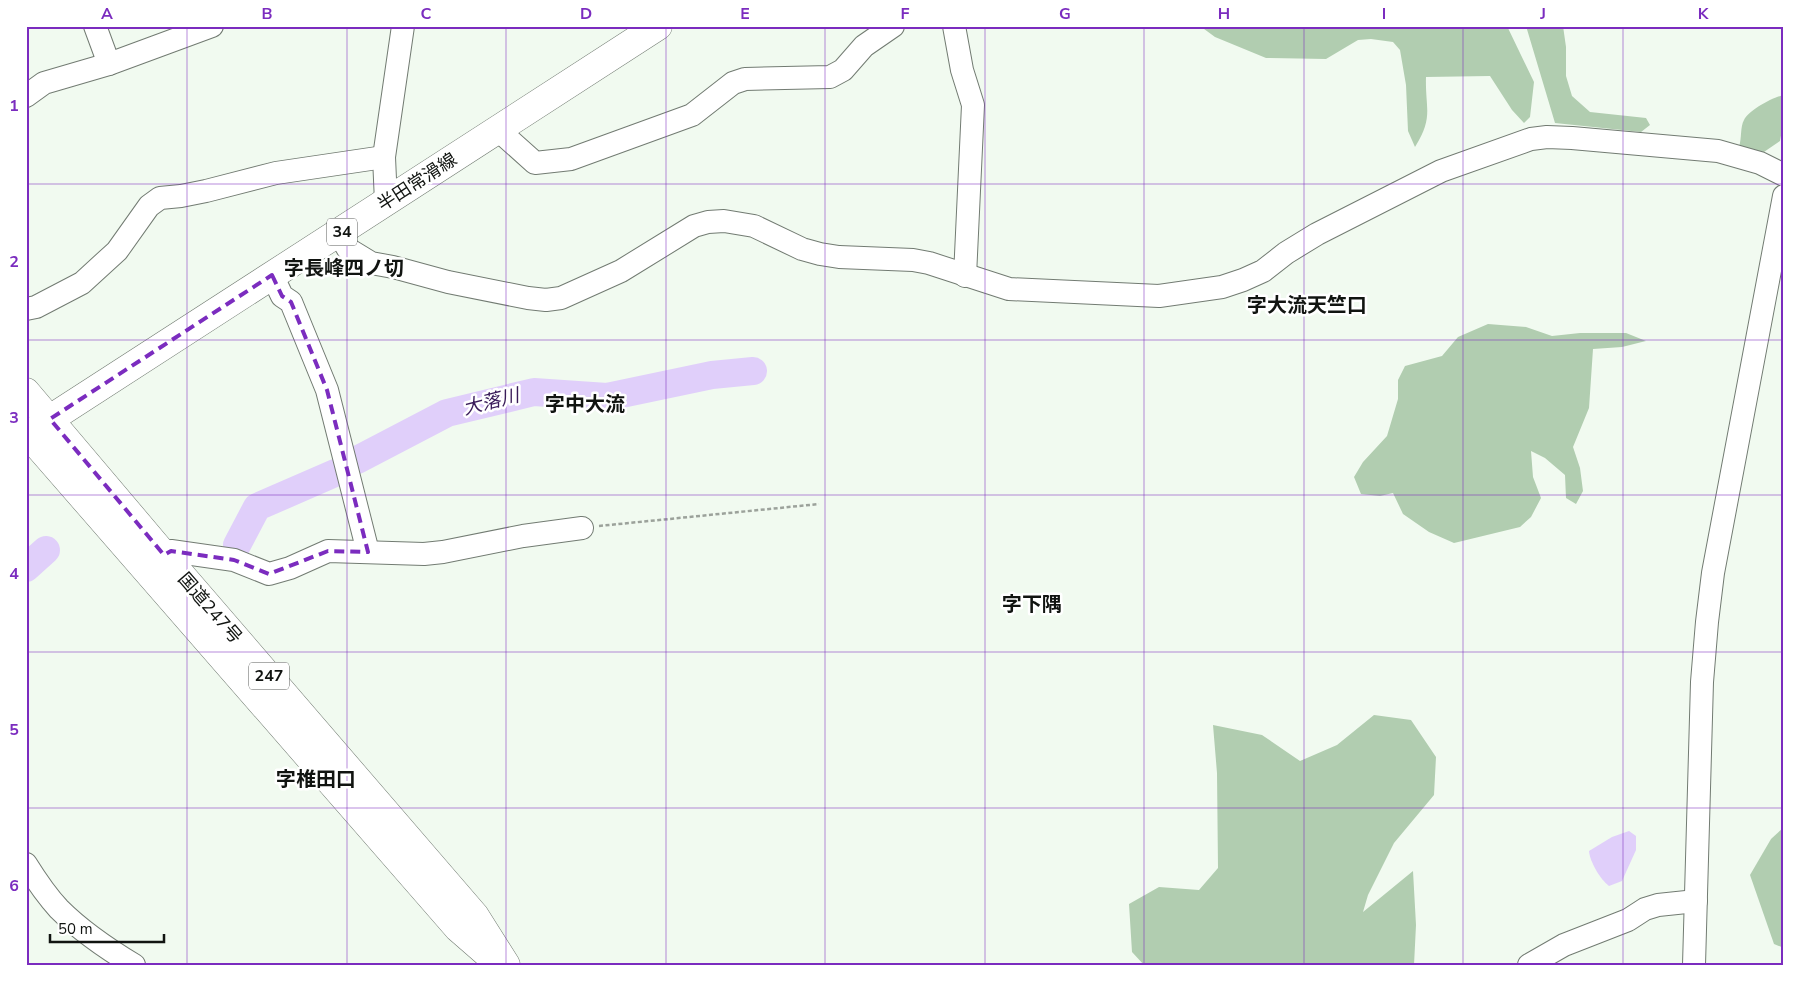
<svg xmlns="http://www.w3.org/2000/svg" width="1810" height="991" viewBox="0 0 1810 991" font-family="'Nunito Sans','Noto Sans JP',sans-serif">
  <style>
    .green { fill: #b1cdb0 }
    .water { fill: #e0cffa }
    .lines { fill: none; stroke-linecap: round; stroke-linejoin: round }
    .river { stroke: #e0cffa; stroke-width: 28 }
    .minor-casing { stroke: #727b72; stroke-width: 24 }
    .major-casing { stroke: #727b72; stroke-width: 29 }
    .highway-casing { stroke: #727b72; stroke-width: 29 }
    .path { stroke: #9ca29b; stroke-width: 2.5; stroke-dasharray: 4 2.5; stroke-linecap: butt }
    .minor { stroke: #fff; stroke-width: 22 }
    .major { stroke: #fff; stroke-width: 28 }
    .highway { stroke: #fff; stroke-width: 28 }
    .marked { fill: none; stroke: #7b2cbf; stroke-width: 4; stroke-dasharray: 10 6; stroke-linejoin: round }
    .grid { fill: none; stroke: #7b2cbf; stroke-width: 1; stroke-opacity: 0.55 }
    .labels { text-anchor: middle; dominant-baseline: central; stroke-width: 5; stroke-linejoin: round; paint-order: stroke }
    .shield { fill: #fff; stroke: #585a58; stroke-width: 1 }
    .shield-label { font-size: 16px; font-weight: bold; fill: #111411 }
    .street-label { font-size: 18px; fill: #111411; stroke: #fff }
    .water-label { font-size: 19px; font-style: italic; fill: #3a1c5a; stroke: #fff }
    .quarter-label { font-size: 20px; font-weight: bold; fill: #111411; stroke: #fff }
    .neatline { fill: none; stroke: #7b2cbf; stroke-width: 2 }
    .grid-label { font-size: 16px; text-anchor: middle; font-weight: bold; fill: #7b2cbf }
  </style>
  <rect width="100%" height="100%" fill="#f1faf0"/>
  <g class="green">
    <path d="M1200 26H1507L1534 82 1530 117 1524 123 1512 110 1490 76 1426 77C1425 108 1434 117 1415 147L1408 131 1406 85 1400 50 1393 42 1371 39 1358 40 1326 59 1266 58 1215 37Z"/>
    <polygon points="1526,26 1563,26 1566,47 1566,76 1572,96 1590,112 1646,118 1650,125 1641,132 1555,123"/>
    <path d="M1784 95V119L1780 141 1761 154 1739 147C1742 138 1740 127 1744 120 1749 110 1773 97 1784 95Z"/>
    <polygon points="1488,324 1526,327 1552,336 1580,333 1626,333 1646,341 1622,347 1593,349 1589,408 1573,447 1580,468 1583,491 1576,504 1566,498 1565,475 1545,458 1531,451 1533,477 1541,498 1531,517 1520,527 1454,543 1429,532 1403,514 1393,493 1380,496 1361,494 1354,477 1363,462 1387,436 1398,399 1398,380 1405,366 1442,356 1458,337"/>
    <polygon points="1374,715 1411,720 1436,757 1434,795 1394,843 1368,895 1363,912 1413,871 1416,925 1414,965 1144,965 1132,952 1129,904 1159,887 1199,890 1218,868 1217,773 1213,725 1262,735 1300,761 1337,745"/>
    <polygon points="1784,827 1784,948 1774,944 1750,875 1771,839"/>
  </g>
  <path class="water" d="M1629 831 1636 836V850L1622 881 1609 886C1600 879 1590 862 1589 851L1612 837Z"/>
  <g class="lines">
    <g class="river">
      <polyline points="357,460 447,413 534,392 607,397 712,375 753,371"/>
      <polyline points="237,545 257,507 335,473"/>
      <polyline points="26,568 46,550"/>
    </g>
    <defs>
      <g id="minor">
        <polyline points="95,26 109,64"/>
        <polyline points="954,26 962,70 973,105 965,276"/>
        <polyline points="26,96 44,83 109,64 212,26"/>
        <polyline points="497,129 535,163 571,159 692,115 733,83 745,79 830,77 843,70 864,46 893,26"/>
        <polyline points="386,202 384,157 403,26"/>
        <polyline points="339,234 348,249 371,263 393,267 448,282 528,298 546,300 561,298 621,271 694,226 708,222 724,221 754,226 802,249 820,254 839,257 913,260 929,263 1009,289 1159,296 1222,287 1243,280 1263,271 1286,253 1317,234 1441,171 1531,139 1547,137 1572,138 1718,151 1760,163 1784,175"/>
        <polyline points="272,275 282,296 291,302 327,390 368,552"/>
        <polyline points="26,309 36,307 82,283 117,251 149,206 160,198 181,196 206,191 276,173 384,157"/>
        <polyline points="164,555 171,551 234,560 269,574 290,568 328,551 424,554 443,552 523,536 582,528"/>
        <path d="M26 864C36 880 46 895 59 909 79 929 109 950 134 965"/>
        <polyline points="1529,965 1564,945 1628,920 1645,909 1658,905 1696,901"/>
        <polyline points="1694,965 1702,682 1707,622 1713,573 1784,196"/>
      </g>
      <polyline id="major" points="31,434 50,419 658,26"/>
      <g id="highway">
        <polyline points="26,392 164,555 475,916 506,965"/>
        <polyline points="26,432 458,928 489,955"/>
      </g>
    </defs>
    <use href="#minor" class="minor-casing"/>
    <use href="#major" class="major-casing"/>
    <use href="#highway" class="highway-casing"/>
    <polyline class="path" points="599,526 819,504"/>
    <use href="#minor" class="minor"/>
    <use href="#major" class="major"/>
    <use href="#highway" class="highway"/>
  </g>
  <path class="marked" d="M272 275 282 296 291 302 327 390 368 552 328 551 269 574 234 560 171 551 164 555 50 419Z"/>
  <path class="grid" d="M187 26V965M347 26V965M506 26V965M666 26V965M825 26V965M985 26V965M1144 26V965M1304 26V965M1463 26V965M1623 26V965M26 184H1784M26 340H1784M26 495H1784M26 652H1784M26 808H1784"/>
  <g class="labels">
    <g class="shield">
      <rect x="327" y="218.5" width="30" height="27" rx="4"/>
      <rect x="249" y="662.5" width="40" height="27" rx="4"/>
    </g>
    <g class="shield-label">
      <text x="342" y="232">34</text>
      <text x="269" y="676">247</text>
    </g>
    <g class="street-label">
      <text transform="translate(417 182) rotate(-33)">半田常滑線</text>
      <text transform="translate(210 608) rotate(49)">国道247号</text>
    </g>
    <g class="water-label">
      <text transform="translate(491 402) rotate(-14)">大落川</text>
    </g>
    <g class="quarter-label">
      <text x="344" y="268">字長峰四ノ切</text>
      <text x="1307" y="305">字大流天竺口</text>
      <text x="585" y="404">字中大流</text>
      <text x="1032" y="604">字下隅</text>
      <text x="316" y="779">字椎田口</text>
    </g>
  </g>
  <rect width="1810" height="991" fill="none" stroke="#ffffff" stroke-width="55"/>
  <path d="M50 934v8h114v-8" fill="none" stroke="#111411" stroke-width="2.5"/>
  <text x="58" y="934" font-size="15" fill="#111411" stroke="#ffffff" stroke-width="4" paint-order="stroke">50 m</text>
  <rect x="28" y="28" width="1754" height="936" class="neatline"/>
  <g class="grid-label">
    <text x="107" y="19">A</text>
    <text x="267" y="19">B</text>
    <text x="426" y="19">C</text>
    <text x="586" y="19">D</text>
    <text x="745" y="19">E</text>
    <text x="905" y="19">F</text>
    <text x="1065" y="19">G</text>
    <text x="1224" y="19">H</text>
    <text x="1384" y="19">I</text>
    <text x="1543" y="19">J</text>
    <text x="1703" y="19">K</text>
    <text x="14" y="111">1</text>
    <text x="14" y="267">2</text>
    <text x="14" y="423">3</text>
    <text x="14" y="579">4</text>
    <text x="14" y="735">5</text>
    <text x="14" y="891">6</text>
  </g>
</svg>
